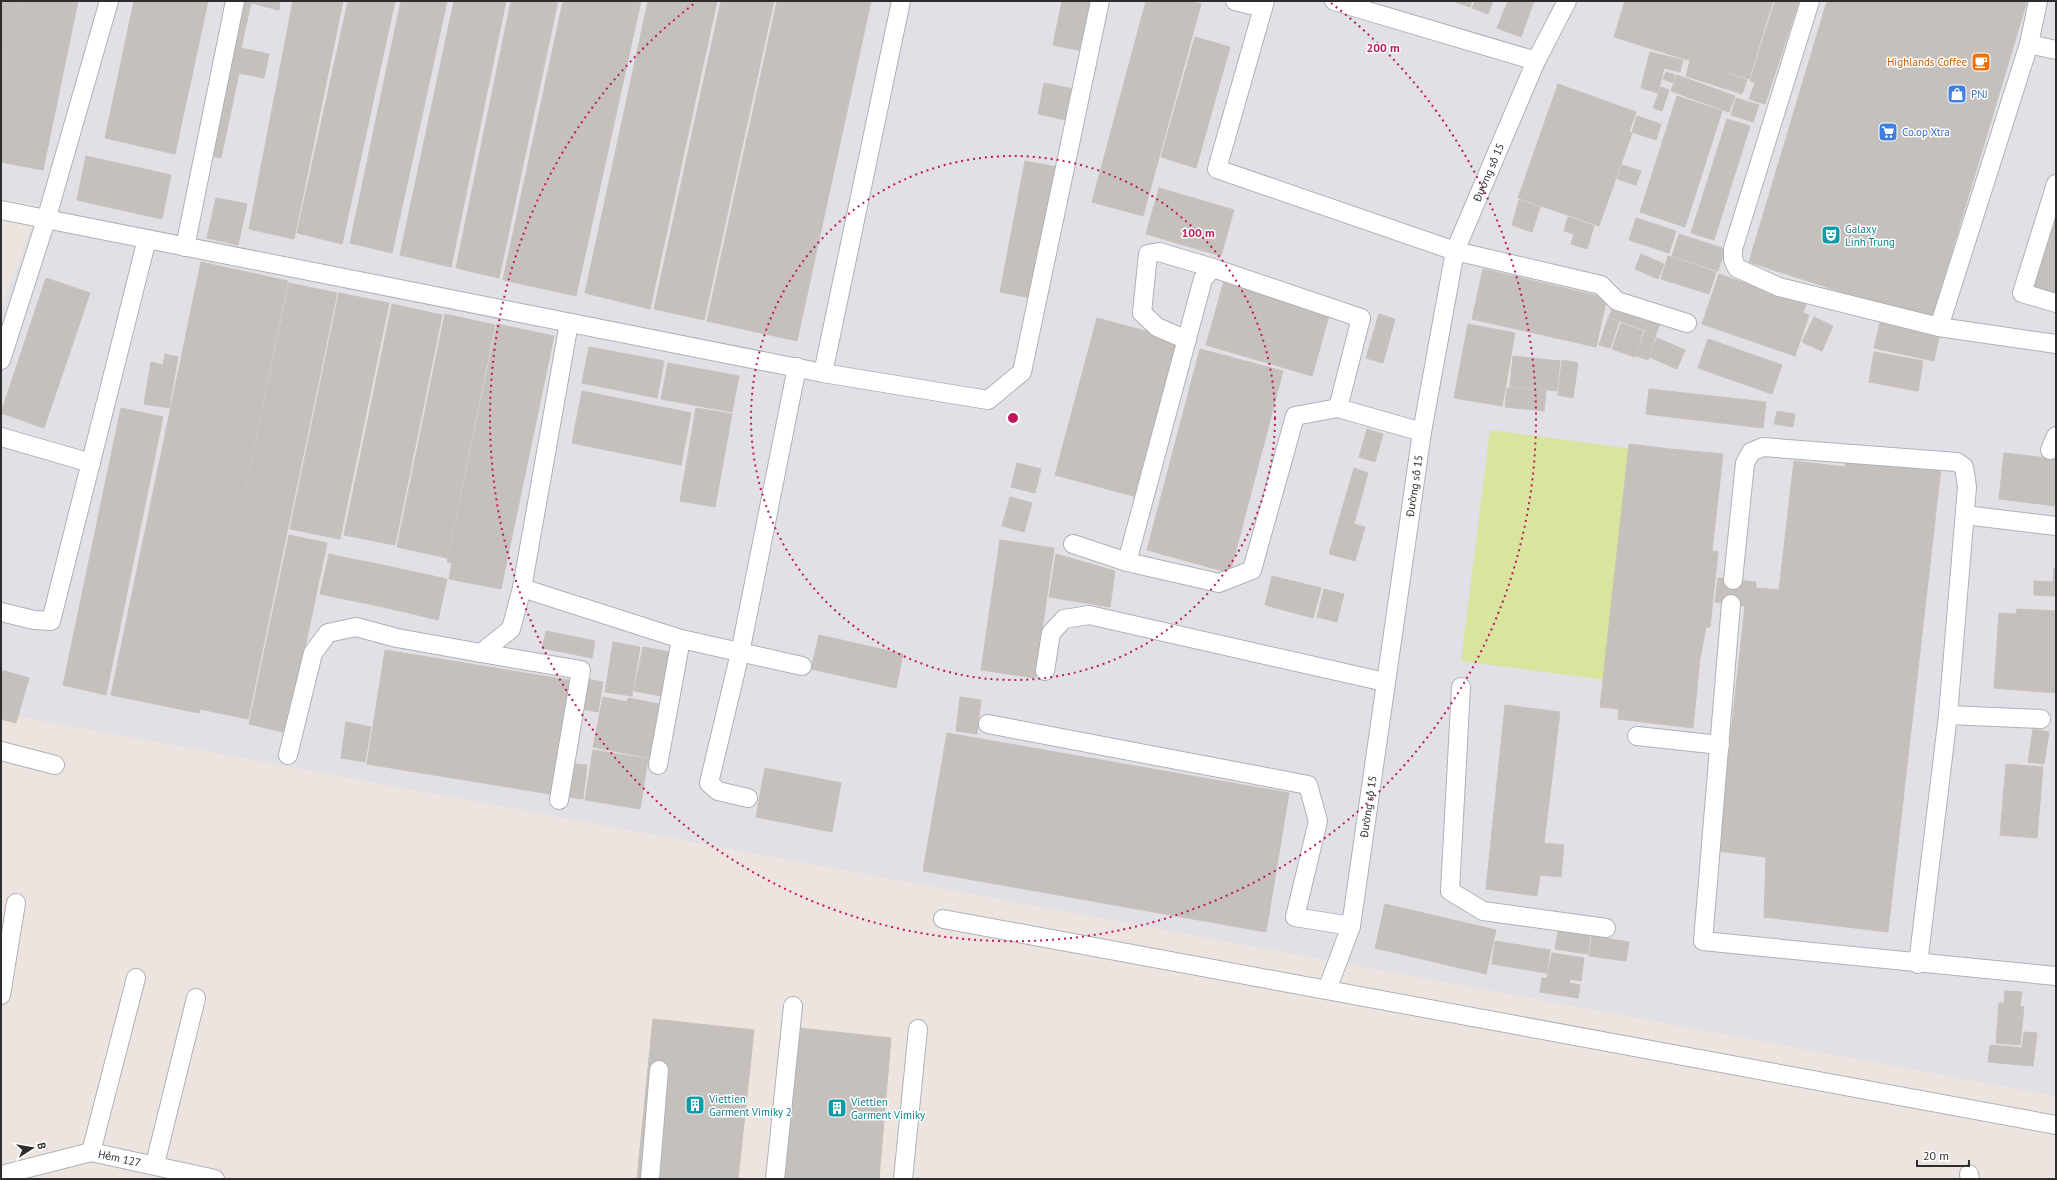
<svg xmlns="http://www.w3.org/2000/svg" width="2057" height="1180" viewBox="0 0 2057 1180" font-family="'PT Sans',sans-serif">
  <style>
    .industrial { fill: #e0e0e6 }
    .pitch { fill: #d9e59e }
    .building { fill: #c6c0bc; stroke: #c9c0ba }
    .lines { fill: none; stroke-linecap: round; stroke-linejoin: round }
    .minor-tunnel { stroke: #c7bfbc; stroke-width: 18; stroke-dasharray: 18 9; stroke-linecap: butt }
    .minor-casing { stroke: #adb2b8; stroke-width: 20 }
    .minor { stroke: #fff; stroke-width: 18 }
    .ring { fill: none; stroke: #c2185b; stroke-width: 2; stroke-dasharray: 2 4 }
    .labels { text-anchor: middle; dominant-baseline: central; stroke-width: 3; stroke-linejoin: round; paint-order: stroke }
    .food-label { font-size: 11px; fill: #c56008; stroke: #fff; text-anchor: end }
    .shop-label { font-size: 11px; fill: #366cbe; stroke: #fff; text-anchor: start }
    .street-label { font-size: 11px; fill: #2d2d2d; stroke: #fff }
    .culture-label { font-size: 11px; fill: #0d838f; stroke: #fff; text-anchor: start }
    .centre { fill: #c2185b; stroke: #fff; stroke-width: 2 }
    .ring-label { font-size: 12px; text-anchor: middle; font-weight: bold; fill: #c2185b; stroke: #fff; stroke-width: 3; stroke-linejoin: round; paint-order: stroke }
  </style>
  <rect width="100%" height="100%" fill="#ede4e0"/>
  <polygon class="industrial" points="1,1 2056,1 2056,1096 1,713 1,308 40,205 1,200"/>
  <polygon class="pitch" points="1490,430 1642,450 1613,681 1461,661"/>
  <g class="building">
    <polygon points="1,1 18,1 1,81"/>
    <polygon points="18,1 78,1 43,170 1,162 1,81"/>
    <polygon points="134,1 208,1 175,154 105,138"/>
    <polygon points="236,1 280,1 279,10 251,3 241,48 269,54 264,78 239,73 221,158 203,154"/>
    <polygon points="293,1 343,1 294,239 249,229"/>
    <polygon points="348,1 395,1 342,244 297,233"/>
    <polygon points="401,1 447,1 392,253 350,243"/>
    <polygon points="454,1 506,1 451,267 400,255"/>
    <polygon points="511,1 558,1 499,278 456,268"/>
    <polygon points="563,1 641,1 576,296 503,280"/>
    <polygon points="648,1 717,1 650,309 585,293"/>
    <polygon points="721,1 774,1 704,320 654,309"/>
    <polygon points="777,1 871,1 797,341 707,321"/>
    <polygon points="1062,1 1092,1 1082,51 1053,45"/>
    <polygon points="1146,1 1189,1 1201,4 1143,216 1092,202"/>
    <polygon points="1452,1 1472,1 1470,7"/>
    <polygon points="1475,1 1493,1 1488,14 1472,8"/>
    <polygon points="1508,1 1534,1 1521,37 1497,28"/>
    <polygon points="1625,1 1773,1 1749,79 1614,37"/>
    <polygon points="1775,1 1799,1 1765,104 1749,99 1755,83 1750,81"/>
    <polygon points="1827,1 2027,1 1931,321 1749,262"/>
    <polygon points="1195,37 1230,47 1196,168 1161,157"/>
    <polygon points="1650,52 1683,60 1680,72 1664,68 1658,93 1641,88"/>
    <polygon points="1690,61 1747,80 1742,94 1686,76"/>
    <polygon points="1666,72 1675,75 1673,83 1663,79"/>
    <polygon points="1677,75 1735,96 1729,112 1671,91"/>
    <polygon points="1044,83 1073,89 1066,120 1038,114"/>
    <polygon points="1558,84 1636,112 1629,132 1632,133 1599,226 1518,198"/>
    <polygon points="1661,87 1669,90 1662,111 1653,108"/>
    <polygon points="1677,96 1722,111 1685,227 1640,212"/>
    <polygon points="1736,98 1759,105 1753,122 1731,115"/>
    <polygon points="1637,116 1661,124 1656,140 1632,132"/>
    <polygon points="1727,119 1750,126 1714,240 1691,233"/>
    <polygon points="86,156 171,175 162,219 77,200"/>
    <polygon points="1025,161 1056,167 1031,298 1000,292"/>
    <polygon points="1622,165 1641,171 1636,185 1617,179"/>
    <polygon points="1159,188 1234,210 1221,256 1146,234"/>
    <polygon points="216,198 247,204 238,245 207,238"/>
    <polygon points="1519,200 1540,207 1532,232 1512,225"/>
    <polygon points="2056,210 2056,296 2032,289"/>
    <polygon points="1568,217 1594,226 1587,249 1571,244 1574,234 1564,231"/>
    <polygon points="1636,218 1676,231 1669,253 1629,240"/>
    <polygon points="1679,234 1725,249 1718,271 1672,256"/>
    <polygon points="1641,254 1664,264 1658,279 1635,269"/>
    <polygon points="1668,256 1716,272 1709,294 1661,279"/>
    <polygon points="201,262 288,281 199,713 111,695"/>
    <polygon points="1483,269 1607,298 1596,347 1472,319"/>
    <polygon points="1719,274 1806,304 1803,313 1809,315 1795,356 1702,324"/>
    <polygon points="46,278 90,293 44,428 1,413"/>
    <polygon points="1224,281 1330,312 1312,376 1206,345"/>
    <polygon points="289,283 337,293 248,719 200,709"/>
    <polygon points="339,293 389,303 340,539 290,529"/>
    <polygon points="392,304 442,315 395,545 344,535"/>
    <polygon points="1614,304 1661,321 1656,334 1609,317"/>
    <polygon points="445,314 495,325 447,558 397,547"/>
    <polygon points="1379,314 1395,319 1383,363 1366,358"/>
    <polygon points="1882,315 1941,328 1934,361 1874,348"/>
    <polygon points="1814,317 1833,326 1822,351 1802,342"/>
    <polygon points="1097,318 1179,340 1137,497 1055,475"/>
    <polygon points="1608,318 1619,322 1610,348 1599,345"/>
    <polygon points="1621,323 1643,331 1635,357 1612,349"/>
    <polygon points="497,324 554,336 501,589 449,579 452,563 447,562"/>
    <polygon points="1468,324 1515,333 1502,406 1454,398"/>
    <polygon points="1645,331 1656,335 1648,360 1636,356"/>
    <polygon points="1657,338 1685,350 1677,369 1649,357"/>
    <polygon points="1708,339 1782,365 1772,394 1698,368"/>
    <polygon points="589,347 664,361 657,398 582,383"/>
    <polygon points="1200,349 1283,371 1230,573 1147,550"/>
    <polygon points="1874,352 1923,361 1918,391 1869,382"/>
    <polygon points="165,354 178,357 169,408 144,404 151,362 163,365"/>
    <polygon points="1513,356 1560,361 1557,391 1510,387"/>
    <polygon points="1562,360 1578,363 1573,398 1558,395"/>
    <polygon points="668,363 739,376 732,412 661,399"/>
    <polygon points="1507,388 1546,391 1544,411 1505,407"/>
    <polygon points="1649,389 1766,402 1763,428 1646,414"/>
    <polygon points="582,391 691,413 681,465 572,443"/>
    <polygon points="121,408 163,417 106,695 63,685"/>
    <polygon points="696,408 732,414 715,507 680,501"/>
    <polygon points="1777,411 1795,414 1793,427 1774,424"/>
    <polygon points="1367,429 1383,434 1375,462 1359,457"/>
    <polygon points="1629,444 1670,449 1647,652 1700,658 1693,728 1618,719 1619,709 1600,707"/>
    <polygon points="1670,449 1723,454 1712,551 1718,552 1710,627 1706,627 1700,658 1647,652"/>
    <polygon points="2004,453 2056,459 2056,506 1999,499"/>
    <polygon points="1846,458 1941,468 1888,932 1764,917 1766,857 1718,851 1745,606 1715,602 1718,578 1756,582 1756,588 1779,590 1794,461 1845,467"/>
    <polygon points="1017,463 1041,469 1035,493 1011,487"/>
    <polygon points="1354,468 1368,473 1354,524 1365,527 1355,561 1329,554"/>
    <polygon points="1010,497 1032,503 1024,532 1002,526"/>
    <polygon points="289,535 327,543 287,733 249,724"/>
    <polygon points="1000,540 1054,548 1035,678 981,670"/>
    <polygon points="329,554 352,559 344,599 320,594"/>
    <polygon points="1056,554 1115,571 1110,607 1049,597"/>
    <polygon points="352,559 383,565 374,605 344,599"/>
    <polygon points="383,565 414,572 405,612 374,605"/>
    <polygon points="2054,568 2056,568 2056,596 2034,595 2034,581 2053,582"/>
    <polygon points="414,572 447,579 438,620 405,612"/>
    <polygon points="1272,576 1321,588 1313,618 1265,605"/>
    <polygon points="1324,589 1344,594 1337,622 1317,617"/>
    <polygon points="2017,609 2056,611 2056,693 1994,688 1999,613 2016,614"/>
    <polygon points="546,631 595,641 592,658 542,648"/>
    <polygon points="819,635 903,654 896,688 811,669"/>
    <polygon points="613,642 640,647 632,696 605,692"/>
    <polygon points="643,647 670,652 661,696 634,691"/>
    <polygon points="385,650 574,681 556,795 367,764"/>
    <polygon points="1,670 29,678 16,723 1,719"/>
    <polygon points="586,679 603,682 598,712 581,709"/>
    <polygon points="603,697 627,702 628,698 659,704 649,758 593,747"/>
    <polygon points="960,697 981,700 977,734 956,731"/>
    <polygon points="1505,705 1560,712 1544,843 1564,845 1561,877 1540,875 1537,896 1486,889"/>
    <polygon points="346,722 371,727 365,762 341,758"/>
    <polygon points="2033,729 2049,732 2044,764 2028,762"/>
    <polygon points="947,733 1289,793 1266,932 923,871"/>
    <polygon points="593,750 648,759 640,809 585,800"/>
    <polygon points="567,763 587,765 583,799 562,796"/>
    <polygon points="2006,764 2043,767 2037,838 2000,835"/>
    <polygon points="765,768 841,783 832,832 756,817"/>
    <polygon points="1385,904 1496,930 1486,974 1375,948"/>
    <polygon points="1558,931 1590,936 1588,954 1555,949"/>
    <polygon points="1592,936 1629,942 1626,961 1589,956"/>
    <polygon points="1495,941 1550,950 1547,973 1492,964"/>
    <polygon points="1552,953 1584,958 1581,981 1570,979 1569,983 1580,985 1578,998 1540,992 1542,978 1547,979"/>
    <polygon points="2005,991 2022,992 2020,1006 2024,1007 2020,1045 1996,1043 1999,1003 2004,1003"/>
    <polygon points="653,1019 754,1030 738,1179 637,1179"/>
    <polygon points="799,1028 891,1038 879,1179 778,1179"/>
    <polygon points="2024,1032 2037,1033 2033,1066 1988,1062 1990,1045 2022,1048"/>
  </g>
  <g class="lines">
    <polyline class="minor-tunnel" points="1731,604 1733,580"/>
    <defs>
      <g id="minor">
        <polyline points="1235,1 1263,8"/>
        <polyline points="1265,1 1217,169 1455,251 1601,285 1617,301 1687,323"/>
        <polyline points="1334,1 1536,61"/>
        <polyline points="1810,1 1733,249 1733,259 1737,268 1779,287 1939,327 2056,344"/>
        <polyline points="2029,44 2056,50"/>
        <polyline points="2056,184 2022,293 2056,303"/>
        <polyline points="1,210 823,373 988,400 1022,372 1100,1"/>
        <polyline points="185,247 235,1"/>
        <polyline points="569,323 522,588 681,639 802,666"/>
        <polyline points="1939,327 2029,44 2038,1"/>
        <polyline points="1187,340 1157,327 1142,313 1148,254 1159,252 1213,268"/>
        <polyline points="1,360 46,220 109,1"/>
        <polyline points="823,373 901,1"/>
        <polyline points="1,437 91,463"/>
        <polyline points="2050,450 2056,436"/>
        <polyline points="1965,515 2056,526"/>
        <polyline points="1073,544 1127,562 1219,583 1252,570 1295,416 1338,408 1422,432"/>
        <polyline points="1127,562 1203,279 1213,268 1361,318 1338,408"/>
        <polyline points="1733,580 1745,463 1751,452 1763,447 1957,462 1964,467 1967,487 1948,715 1918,964"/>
        <polyline points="1731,604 1703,941 2056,976"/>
        <polyline points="1,612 34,620 51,621 147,239"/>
        <polyline points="481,653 581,670 559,800"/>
        <polyline points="1045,671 1051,633 1064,619 1089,615 1385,682"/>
        <polyline points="1461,687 1450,891 1483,911 1606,928"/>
        <polyline points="1948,715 2041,719"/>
        <polyline points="988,724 1308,785 1318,821 1295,917 1351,926"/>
        <polyline points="1637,736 1720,745"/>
        <polyline points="1,751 55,765"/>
        <polyline points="288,755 313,653 328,633 356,627 397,638 481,653 511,629 522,588"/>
        <polyline points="658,765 681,639"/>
        <polyline points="748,798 718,791 709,783 740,653 797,367"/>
        <polyline points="943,919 2056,1125"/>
        <path id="s1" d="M1327 990 1351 926 1422 432 1455 251 1536 61 1567 1"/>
        <polyline points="1,995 16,903"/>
        <polyline points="91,1152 136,978"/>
        <polyline points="155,1164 196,998"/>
        <polyline points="1969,1174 1970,1179"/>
        <path id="s2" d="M1 1175 91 1152 215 1179"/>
        <polyline points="650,1179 659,1070"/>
        <polyline points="775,1179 793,1006"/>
        <polyline points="903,1179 918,1029"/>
      </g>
    </defs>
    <use href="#minor" class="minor-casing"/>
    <use href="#minor" class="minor"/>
  </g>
  <g class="ring">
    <circle cx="1013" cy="418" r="262"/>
    <path d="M1331 3A523 523 0 1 1 695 3"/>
  </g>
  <defs>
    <symbol id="cafe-square" viewBox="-11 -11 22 22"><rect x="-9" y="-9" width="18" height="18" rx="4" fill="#e8710a" stroke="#fff"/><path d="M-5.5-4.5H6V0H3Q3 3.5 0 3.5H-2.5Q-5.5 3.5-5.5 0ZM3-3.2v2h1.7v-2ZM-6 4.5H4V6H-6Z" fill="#fff"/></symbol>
    <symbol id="shop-square" viewBox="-11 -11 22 22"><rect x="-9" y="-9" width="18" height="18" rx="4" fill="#3f7fe0" stroke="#fff"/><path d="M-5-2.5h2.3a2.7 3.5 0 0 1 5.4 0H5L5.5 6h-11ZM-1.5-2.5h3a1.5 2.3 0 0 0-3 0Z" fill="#fff"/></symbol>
    <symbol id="supermarket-square" viewBox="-11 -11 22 22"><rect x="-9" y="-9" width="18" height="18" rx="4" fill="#3f7fe0" stroke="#fff"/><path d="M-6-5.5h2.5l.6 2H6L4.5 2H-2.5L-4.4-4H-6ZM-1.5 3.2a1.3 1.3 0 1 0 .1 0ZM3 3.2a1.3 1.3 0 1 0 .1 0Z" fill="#fff"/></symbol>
    <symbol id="theatre-square" viewBox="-11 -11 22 22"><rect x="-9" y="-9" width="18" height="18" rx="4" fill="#0f9aa8" stroke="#fff"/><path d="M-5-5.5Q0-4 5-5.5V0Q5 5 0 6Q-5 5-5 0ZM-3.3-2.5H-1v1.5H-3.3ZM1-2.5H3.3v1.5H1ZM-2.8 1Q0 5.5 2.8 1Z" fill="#fff"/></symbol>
    <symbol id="building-square" viewBox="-11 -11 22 22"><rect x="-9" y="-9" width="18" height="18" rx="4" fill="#0f9aa8" stroke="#fff"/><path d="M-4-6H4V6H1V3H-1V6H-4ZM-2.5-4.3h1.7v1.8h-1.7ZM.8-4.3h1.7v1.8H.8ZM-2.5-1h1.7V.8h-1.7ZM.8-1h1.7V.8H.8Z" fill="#fff"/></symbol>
  </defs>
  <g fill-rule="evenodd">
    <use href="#cafe-square" x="1970" y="51" width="22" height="22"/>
    <use href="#shop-square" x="1946" y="83" width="22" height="22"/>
    <use href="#supermarket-square" x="1877" y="121" width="22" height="22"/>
    <use href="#theatre-square" x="1820" y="224" width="22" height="22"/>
    <use href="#building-square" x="684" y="1094" width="22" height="22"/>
    <use href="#building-square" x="826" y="1097" width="22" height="22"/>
  </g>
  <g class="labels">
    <g class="food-label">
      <text x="1967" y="62">Highlands Coffee</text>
    </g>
    <g class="shop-label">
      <text x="1971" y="94">PNJ</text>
      <text x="1902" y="132">Co.op Xtra</text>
    </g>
    <g class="street-label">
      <text stroke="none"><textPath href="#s1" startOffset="837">Đường số 15</textPath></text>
      <text stroke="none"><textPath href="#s1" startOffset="513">Đường số 15</textPath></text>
      <text stroke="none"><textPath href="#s1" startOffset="189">Đường số 15</textPath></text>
      <text stroke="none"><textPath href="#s2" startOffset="122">Hẻm 127</textPath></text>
    </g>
    <g class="culture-label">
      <text x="1845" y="229">Galaxy<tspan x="1845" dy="13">Linh Trung</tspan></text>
      <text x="709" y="1099">Viettien<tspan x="709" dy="13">Garment Vimiky 2</tspan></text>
      <text x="851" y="1102">Viettien<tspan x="851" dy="13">Garment Vimiky</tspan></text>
    </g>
  </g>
  <circle cx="1013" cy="418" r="6" class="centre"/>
  <g class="ring-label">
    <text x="1383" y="52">200 m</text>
    <text x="1198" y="237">100 m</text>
  </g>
  <rect width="2057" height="1180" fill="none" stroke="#2d2d2d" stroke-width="4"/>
  <g transform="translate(32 1148) rotate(78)" stroke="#ffffff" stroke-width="3" paint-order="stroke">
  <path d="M0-3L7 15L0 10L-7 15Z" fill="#2d2d2d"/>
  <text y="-6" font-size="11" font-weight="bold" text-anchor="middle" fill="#2d2d2d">B</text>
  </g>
  <path d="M1917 1160v6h52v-6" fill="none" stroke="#2d2d2d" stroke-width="2"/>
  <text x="1923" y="1160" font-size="12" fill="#2d2d2d" stroke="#ffffff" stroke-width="3" paint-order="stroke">20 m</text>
</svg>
